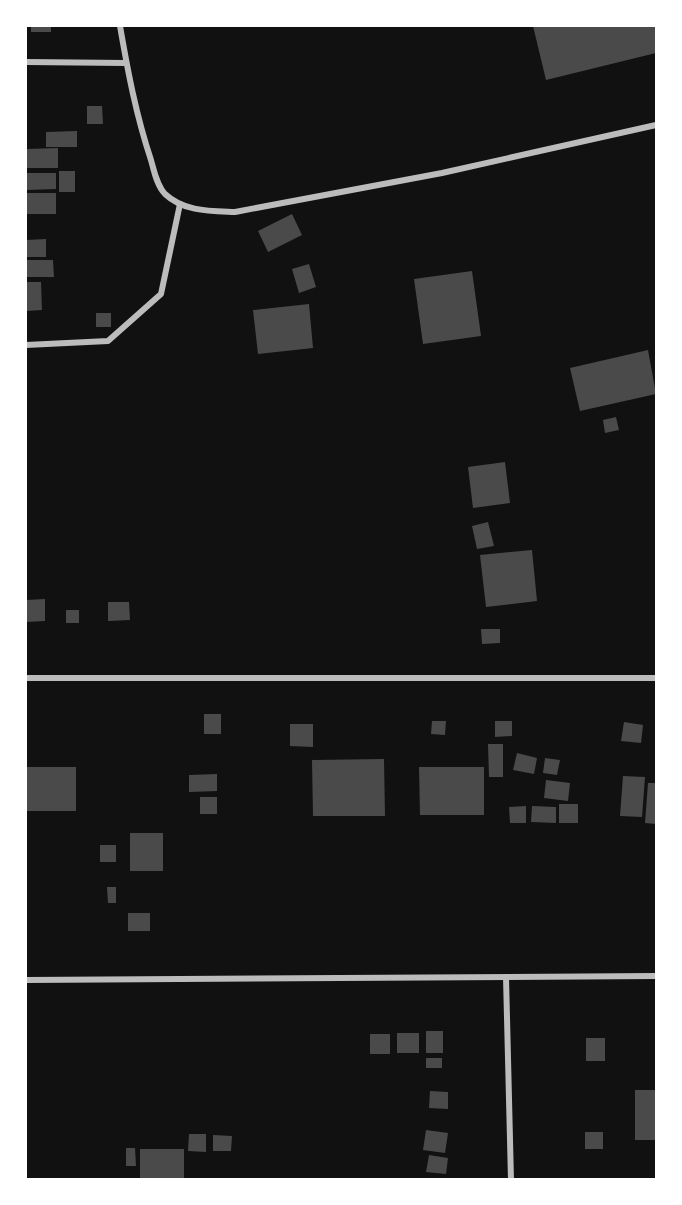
<svg xmlns="http://www.w3.org/2000/svg" width="682" height="1205" viewBox="0 0 682 1205" font-family="'Public Sans',sans-serif">
  <style>
    .building { fill: #4a4a4a }
    .lines { fill: none; stroke-linecap: round; stroke-linejoin: round }
    .minor { stroke: #bcbcbc; stroke-width: 6 }
  </style>
  <rect width="100%" height="100%" fill="#111"/>
  <g class="building">
    <rect x="31" y="26" width="20" height="6"/>
    <polygon points="533,26 656,26 656,53 546,80"/>
    <polygon points="87,106 102,106 103,124 87,124"/>
    <polygon points="77,131 77,147 46,147 46,132"/>
    <polygon points="58,148 58,168 26,168 26,149"/>
    <rect x="59" y="171" width="16" height="21"/>
    <polygon points="27,173 56,173 56,189 27,190"/>
    <rect x="27" y="193" width="29" height="21"/>
    <polygon points="292,214 302,235 268,252 258,231"/>
    <polygon points="46,239 46,257 26,257 26,240"/>
    <polygon points="27,260 53,260 54,277 27,277"/>
    <polygon points="309,264 316,287 299,293 292,269"/>
    <polygon points="472,271 481,336 423,344 414,279"/>
    <polygon points="26,282 41,282 42,310 26,311"/>
    <polygon points="309,304 313,348 258,354 253,310"/>
    <rect x="96" y="313" width="15" height="14"/>
    <polygon points="648,350 656,394 580,411 570,368"/>
    <polygon points="616,417 619,430 605,433 603,420"/>
    <polygon points="505,462 510,503 473,508 468,467"/>
    <polygon points="488,522 494,546 477,549 472,526"/>
    <polygon points="532,550 537,601 486,607 480,555"/>
    <polygon points="45,599 45,621 26,622 26,600"/>
    <polygon points="108,602 129,602 130,620 108,621"/>
    <rect x="66" y="610" width="13" height="13"/>
    <polygon points="481,629 500,629 500,643 482,644"/>
    <rect x="204" y="714" width="17" height="20"/>
    <polygon points="432,721 446,721 445,735 431,734"/>
    <polygon points="495,721 512,721 512,736 495,737"/>
    <polygon points="624,722 643,725 641,743 621,741"/>
    <polygon points="290,724 313,724 313,747 290,746"/>
    <polygon points="488,744 503,744 503,777 489,777"/>
    <polygon points="517,753 537,758 534,774 513,770"/>
    <polygon points="545,758 560,760 557,775 543,773"/>
    <polygon points="384,759 385,816 313,816 312,760"/>
    <rect x="26" y="767" width="50" height="44"/>
    <polygon points="419,767 484,767 484,815 420,815"/>
    <polygon points="217,774 217,791 189,792 189,775"/>
    <polygon points="623,776 645,777 642,817 620,816"/>
    <polygon points="546,780 570,783 568,801 544,798"/>
    <polygon points="648,783 656,783 656,824 645,823"/>
    <rect x="200" y="797" width="17" height="17"/>
    <rect x="559" y="804" width="19" height="19"/>
    <polygon points="526,806 526,823 510,823 509,807"/>
    <polygon points="532,806 556,807 556,823 531,822"/>
    <rect x="130" y="833" width="33" height="38"/>
    <rect x="100" y="845" width="16" height="17"/>
    <polygon points="107,887 116,887 116,903 108,903"/>
    <rect x="128" y="913" width="22" height="18"/>
    <rect x="426" y="1031" width="17" height="22"/>
    <rect x="397" y="1033" width="22" height="20"/>
    <rect x="370" y="1034" width="20" height="20"/>
    <rect x="586" y="1038" width="19" height="23"/>
    <rect x="426" y="1058" width="16" height="10"/>
    <rect x="635" y="1090" width="21" height="50"/>
    <polygon points="430,1091 448,1092 448,1109 429,1108"/>
    <polygon points="426,1130 448,1133 445,1153 423,1150"/>
    <rect x="585" y="1132" width="18" height="17"/>
    <polygon points="189,1134 206,1134 206,1152 188,1151"/>
    <polygon points="213,1135 232,1136 231,1151 213,1151"/>
    <polygon points="126,1148 135,1148 136,1166 126,1166"/>
    <rect x="140" y="1149" width="44" height="31"/>
    <polygon points="429,1155 448,1158 446,1174 426,1172"/>
  </g>
  <g class="lines">
    <g class="minor">
      <path d="M120 26C128 72 136 115 151 160 154 171 157 186 165 194 184 212 211 211 235 212L442 173 656 125"/>
      <polyline points="26,62 126,63"/>
      <polyline points="26,345 108,341 161,294 180,204"/>
      <polyline points="26,678 656,678"/>
      <polyline points="506,977 511,1180"/>
      <polyline points="26,980 656,976"/>
    </g>
  </g>
  <rect width="682" height="1205" fill="none" stroke="#ffffff" stroke-width="54"/>
</svg>
